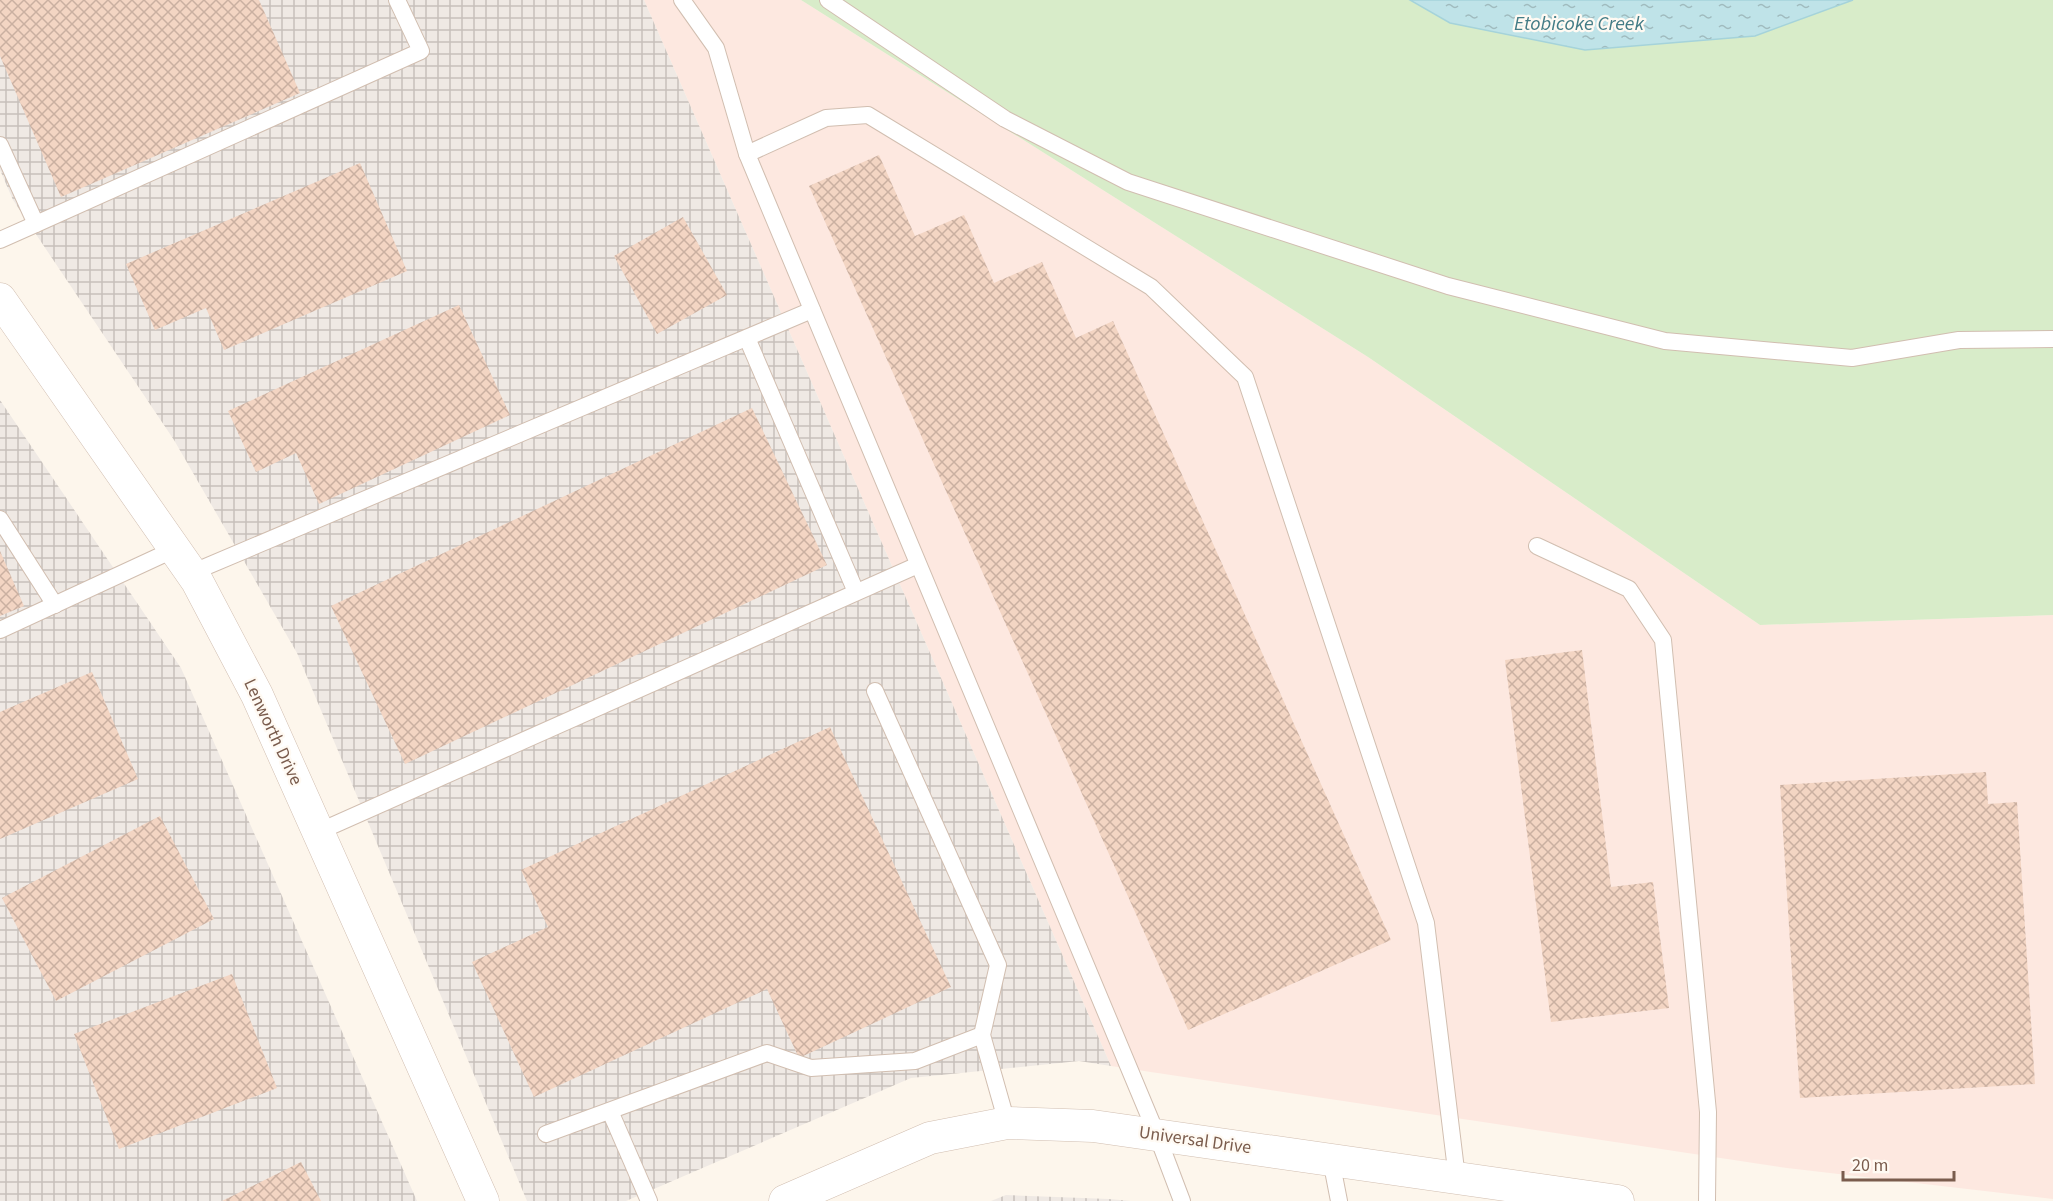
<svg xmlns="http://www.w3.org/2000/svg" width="2053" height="1201" viewBox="0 0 2053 1201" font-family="'Source Sans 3',sans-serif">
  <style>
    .commercial { fill: #fde8e0 }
    .industrial { fill: url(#industrial-grid) }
    .grass { fill: #d8ecc9 }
    .water { fill: url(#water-ripples); stroke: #a5d3da; stroke-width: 1.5 }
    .building { fill: url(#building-cross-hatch) }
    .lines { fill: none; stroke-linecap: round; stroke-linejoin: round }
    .service-casing { stroke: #d1beb0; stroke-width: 18 }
    .minor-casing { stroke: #d1beb0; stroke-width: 33 }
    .service { stroke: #fff; stroke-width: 16 }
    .minor { stroke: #fff; stroke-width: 32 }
    .labels { text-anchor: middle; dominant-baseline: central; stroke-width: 4.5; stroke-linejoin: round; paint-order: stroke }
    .street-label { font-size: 18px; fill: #7a5c4d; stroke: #fffaf3 }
    .water-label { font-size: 20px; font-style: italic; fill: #437c86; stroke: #fffaf3 }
  </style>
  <defs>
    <pattern id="industrial-grid" width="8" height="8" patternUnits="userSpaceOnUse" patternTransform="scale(1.5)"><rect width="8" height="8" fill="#efe9e4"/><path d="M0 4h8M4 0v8" fill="none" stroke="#c7c0bb"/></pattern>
    <pattern id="water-ripples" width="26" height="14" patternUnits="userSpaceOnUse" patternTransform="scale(1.5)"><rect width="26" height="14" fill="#bfe3e8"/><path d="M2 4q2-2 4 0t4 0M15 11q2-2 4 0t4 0" fill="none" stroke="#a0bbbe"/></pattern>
    <pattern id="building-cross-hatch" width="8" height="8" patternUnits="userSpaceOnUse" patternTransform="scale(1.5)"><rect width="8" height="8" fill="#f3d5c3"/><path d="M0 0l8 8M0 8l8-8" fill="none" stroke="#cab0a1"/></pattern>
  </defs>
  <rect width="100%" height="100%" fill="#fdf6ec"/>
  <polygon class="commercial" points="644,0 801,0 1368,357 1760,625 2053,615 2053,1199 1787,1168 1111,1066"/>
  <g class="industrial">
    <polygon points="0,0 644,0 1111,1066 1079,1061 911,1078 626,1201 527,1201 297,653 174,440 13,200 0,170"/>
    <polygon points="0,400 181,668 417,1201 0,1201"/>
    <polygon points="1006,1195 1109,1199 1131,1201 991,1201"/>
  </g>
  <polygon class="grass" points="801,0 2053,0 2053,615 1760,625 1368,357"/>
  <polygon class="water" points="1410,0 1853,0 1755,36 1585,50 1450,23"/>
  <g class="building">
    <polygon points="0,0 259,0 300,93 61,197 0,56"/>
    <polygon points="879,155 915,236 964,215 994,283 1042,262 1076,338 1113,321 1391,940 1188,1030 809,186"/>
    <polygon points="360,163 407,271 224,350 206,308 155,330 126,264"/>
    <polygon points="683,217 727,295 657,334 614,256"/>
    <polygon points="459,305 510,415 319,504 296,453 256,472 228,411"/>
    <polygon points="752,408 827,565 405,764 331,606"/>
    <polygon points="0,551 24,606 0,616"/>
    <polygon points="1582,650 1611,887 1653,882 1669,1008 1551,1022 1505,660"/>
    <polygon points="92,672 138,779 0,839 0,712"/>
    <polygon points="830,727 951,987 799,1058 767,989 534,1097 472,962 548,927 521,870"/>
    <polygon points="1986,772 1988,804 2017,802 2035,1084 1800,1098 1780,785"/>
    <polygon points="160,816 214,919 56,1001 2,898"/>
    <polygon points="232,974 277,1088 119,1149 74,1034"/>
    <polygon points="301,1162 321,1201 222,1201"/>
  </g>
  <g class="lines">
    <defs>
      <g id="service">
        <polyline points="682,0 716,48 747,154"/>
        <polyline points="828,0 1005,119 1128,182 1448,286 1665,341 1852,358 1959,340 2053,339"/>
        <polyline points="0,145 36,224 0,240"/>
        <polyline points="36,224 421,51 397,0"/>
        <polyline points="747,338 856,592"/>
        <polyline points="0,519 55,605"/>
        <polyline points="1537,546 1629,589 1663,640 1708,1112 1707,1201"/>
        <polyline points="191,573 812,310"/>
        <polyline points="0,630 175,549"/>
        <polyline points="875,691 998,965 982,1035 1007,1123"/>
        <polyline points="318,832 918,565"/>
        <polyline points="610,1111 649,1201"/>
        <polyline points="546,1134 767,1053 811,1068 915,1061 982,1035"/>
        <polyline points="1331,1160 1339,1201"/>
        <polyline points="1182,1201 1157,1135 747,154 826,118 868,115 1151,287 1245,377 1426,923 1457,1178"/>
      </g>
      <g id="minor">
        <polyline points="0,299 197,581 257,695 483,1201"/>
        <polyline points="785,1201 930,1138 1007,1123 1093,1126 1618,1201"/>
      </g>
    </defs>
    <use href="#service" class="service-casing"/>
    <use href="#minor" class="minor-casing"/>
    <use href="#service" class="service"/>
    <use href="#minor" class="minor"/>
  </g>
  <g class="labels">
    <g class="street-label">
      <text transform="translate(273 732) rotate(65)">Lenworth Drive</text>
      <text transform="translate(1195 1140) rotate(8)">Universal Drive</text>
    </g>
    <g class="water-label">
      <text x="1579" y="24">Etobicoke Creek</text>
    </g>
  </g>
  <path d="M1843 1171v9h111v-9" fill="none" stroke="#7a5c4d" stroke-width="3"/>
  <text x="1852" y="1171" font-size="18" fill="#7a5c4d" stroke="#fffaf3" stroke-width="4.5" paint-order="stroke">20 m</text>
</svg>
